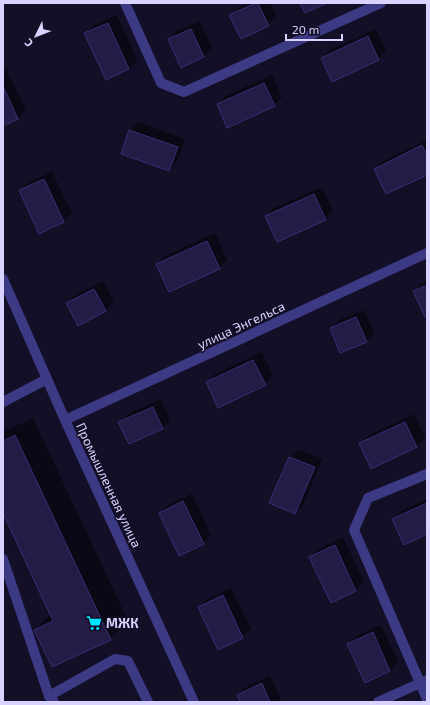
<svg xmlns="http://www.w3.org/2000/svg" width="430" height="705" viewBox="0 0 430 705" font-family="'Exo 2',sans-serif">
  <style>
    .shadow { fill: #0007 }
    .building { fill: #241b47; stroke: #3b2d73 }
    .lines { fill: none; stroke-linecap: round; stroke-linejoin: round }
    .service { stroke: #3d3a85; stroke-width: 10 }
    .minor { stroke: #3d3a85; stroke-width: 10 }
    .labels { text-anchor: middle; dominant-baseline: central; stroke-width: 3; stroke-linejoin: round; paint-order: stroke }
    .street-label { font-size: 13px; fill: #d9d4ff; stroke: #130f26 }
    .poi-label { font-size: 13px; font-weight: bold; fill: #d9d4ff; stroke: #130f26; text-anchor: start }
  </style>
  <rect width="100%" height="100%" fill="#130f26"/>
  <g class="shadow">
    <polygon points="248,3 270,3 276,17 268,25 230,16 239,8"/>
    <polygon points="117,15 137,60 129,69 106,79 86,33 94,25"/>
    <polygon points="200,21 212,48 204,56 181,66 169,39 177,31"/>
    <polygon points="376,29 386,51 378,59 322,58 330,50"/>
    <polygon points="6,69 26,110 18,118 3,125 3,70"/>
    <polygon points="272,75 282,97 274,105 218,104 226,96"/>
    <polygon points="138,122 185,139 177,162 169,170 122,153 130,130"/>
    <polygon points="427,140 427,174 375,169 383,161"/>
    <polygon points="52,172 72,213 63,221 20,190 29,182"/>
    <polygon points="322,187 333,211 325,219 266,216 274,208"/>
    <polygon points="215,233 227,260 219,268 157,264 165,256"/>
    <polygon points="103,281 114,302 106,310 67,303 75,295"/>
    <polygon points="427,281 427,314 414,291 422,283"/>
    <polygon points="364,310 374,333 366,341 331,329 339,320"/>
    <polygon points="262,352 273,376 265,384 207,383 215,374"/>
    <polygon points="161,399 170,420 162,428 120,422 128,414"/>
    <polygon points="414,414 425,438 417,446 360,443 369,435"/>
    <polygon points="33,418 128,621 110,639 35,630 51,614 3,510 3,432"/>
    <polygon points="298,449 322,459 303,505 295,513 271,503 290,457"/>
    <polygon points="192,494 211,535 203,544 160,513 168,505"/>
    <polygon points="427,499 427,533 393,519 401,511"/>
    <polygon points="343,537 364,582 356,590 331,601 311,557 319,549"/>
    <polygon points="231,588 251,629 242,637 199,607 208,599"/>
    <polygon points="381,625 398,662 390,671 366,682 348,644 357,636"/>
    <polygon points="270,676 282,702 242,702 238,695 246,687"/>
  </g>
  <g class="building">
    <polygon points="256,3 258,3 269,26 241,39 229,15"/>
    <polygon points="300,3 327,3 305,13"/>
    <polygon points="108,23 129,69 106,80 84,33"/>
    <polygon points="191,29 204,57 181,68 168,39"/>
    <polygon points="368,36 379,60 332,82 321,58"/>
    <polygon points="264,83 275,106 227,128 217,104"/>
    <polygon points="3,86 18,119 3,126"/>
    <polygon points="129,130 178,147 169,171 121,154"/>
    <polygon points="422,145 427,155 427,175 386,194 374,169"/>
    <polygon points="44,179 64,222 39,234 19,190"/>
    <polygon points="314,194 326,220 277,242 265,216"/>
    <polygon points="207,241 220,269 169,292 156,264"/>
    <polygon points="427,285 427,316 425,317 413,291"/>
    <polygon points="94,289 106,311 78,326 66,303"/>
    <polygon points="356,317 367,342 340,353 330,328"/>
    <polygon points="253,360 266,385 218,408 206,382"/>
    <polygon points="153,407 163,429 129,444 118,422"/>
    <polygon points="405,422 417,447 371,469 359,443"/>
    <polygon points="15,435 111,640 52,667 34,630 53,621 3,513 3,441"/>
    <polygon points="289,457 315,467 295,514 269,503"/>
    <polygon points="183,501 204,544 179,556 159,513"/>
    <polygon points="427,503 427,534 404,545 392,519"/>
    <polygon points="335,545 356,591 331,603 309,557"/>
    <polygon points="223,595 243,638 218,650 198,607"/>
    <polygon points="373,632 390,671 365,683 347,644"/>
    <polygon points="262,683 270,702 240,702 237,695"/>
  </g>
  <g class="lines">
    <g class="service">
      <polyline points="3,402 47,379"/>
      <polyline points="3,559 49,696 54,702"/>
      <polyline points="49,696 115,659 128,661 148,702"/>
    </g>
    <g class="minor">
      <polyline points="125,3 161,83 184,92 381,3"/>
      <polyline points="3,279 65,420 194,702"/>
      <polyline points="65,420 427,253"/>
      <polyline points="427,474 368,498 354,530 427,699"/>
      <polyline points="378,702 427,680"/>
    </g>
  </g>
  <defs>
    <symbol id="supermarket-bare" viewBox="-9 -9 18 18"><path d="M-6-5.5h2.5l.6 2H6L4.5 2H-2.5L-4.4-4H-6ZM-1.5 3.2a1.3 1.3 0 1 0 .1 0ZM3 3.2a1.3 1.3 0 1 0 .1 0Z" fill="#00e5ff" stroke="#130f26" stroke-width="2.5" paint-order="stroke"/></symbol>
  </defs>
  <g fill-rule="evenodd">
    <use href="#supermarket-bare" x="83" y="612" width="22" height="22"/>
  </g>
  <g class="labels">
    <g class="street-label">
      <text transform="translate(241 325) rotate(-25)">улица Энгельса</text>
      <text transform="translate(109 485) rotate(65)">Промышленная улица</text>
    </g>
    <g class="poi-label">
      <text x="106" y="623">МЖК</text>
    </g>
  </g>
  <rect width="430" height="705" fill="none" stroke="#d9d4ff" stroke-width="8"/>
  <g transform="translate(36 36) rotate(227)" stroke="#130f26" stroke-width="3" paint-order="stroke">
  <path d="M0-3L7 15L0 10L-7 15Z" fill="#d9d4ff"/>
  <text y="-6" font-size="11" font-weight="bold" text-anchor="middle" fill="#d9d4ff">С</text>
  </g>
  <path d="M286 34v6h56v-6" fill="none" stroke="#d9d4ff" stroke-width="2"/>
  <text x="292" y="34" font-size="12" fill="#d9d4ff" stroke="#130f26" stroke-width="3" paint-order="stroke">20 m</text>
</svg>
